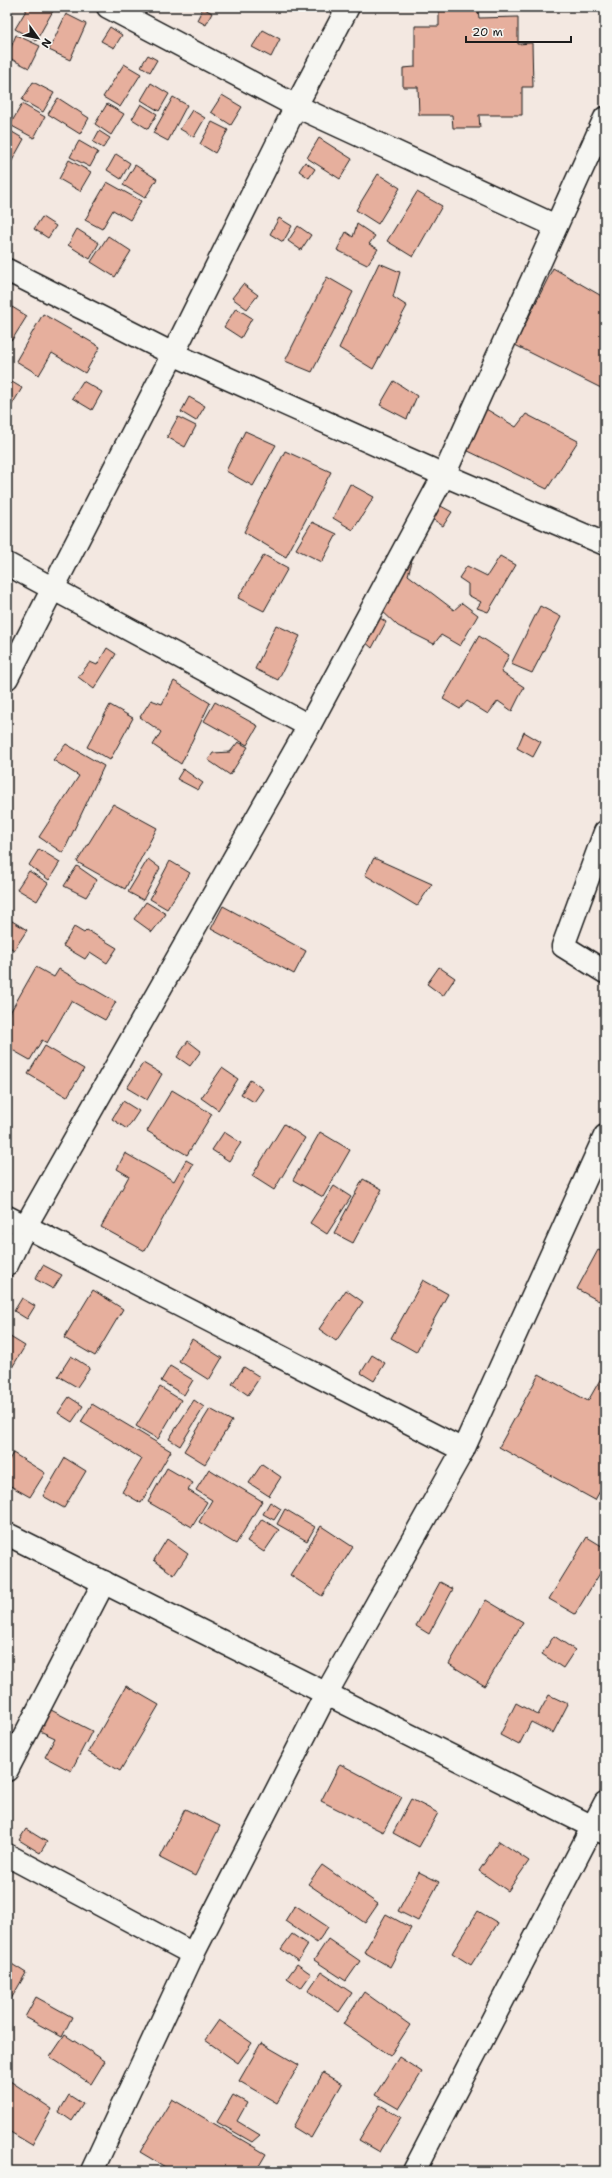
<svg xmlns="http://www.w3.org/2000/svg" width="612" height="2178" viewBox="0 0 612 2178" font-family="'Shantell Sans',sans-serif">
  <style>
    .building { fill: #e6af9d; stroke: #1c1c1c }
    .lines { fill: none; stroke-linecap: round; stroke-linejoin: round }
    .minor-casing { stroke: #1c1c1c; stroke-width: 25 }
    .minor { stroke: #f6f6f2; stroke-width: 22 }
  </style>
  <rect width="100%" height="100%" fill="#f3e8e1"/>
  <filter id="ink" filterUnits="userSpaceOnUse"><feTurbulence type="fractalNoise" baseFrequency=".025" numOctaves="2"/><feDisplacementMap in="SourceGraphic" scale="8" xChannelSelector="R" yChannelSelector="G"/><feConvolveMatrix kernelMatrix="1 2 1 2 8 2 1 2 1" color-interpolation-filters="sRGB"/></filter>
  <g filter="url(#ink)">
    <g class="building">
      <polygon points="28,7 50,7 54,9 36,41 15,29"/>
      <polygon points="203,8 212,13 206,25 197,20"/>
      <polygon points="439,10 478,10 479,18 518,17 518,44 532,43 533,87 522,87 522,115 479,115 480,128 453,128 452,115 419,115 418,87 403,87 403,68 415,67 415,26 439,26"/>
      <polygon points="66,14 86,24 70,60 49,50"/>
      <polygon points="110,27 122,35 114,48 101,41"/>
      <polygon points="263,30 280,39 271,57 252,47"/>
      <polygon points="16,35 40,46 29,68 7,57"/>
      <polygon points="148,55 157,60 150,72 141,66"/>
      <polygon points="124,64 141,74 120,107 103,97"/>
      <polygon points="33,82 54,93 43,112 22,100"/>
      <polygon points="151,83 169,94 159,111 141,100"/>
      <polygon points="222,95 242,107 231,125 211,112"/>
      <polygon points="173,97 187,105 168,141 153,133"/>
      <polygon points="58,98 89,118 80,134 48,114"/>
      <polygon points="22,104 45,117 34,138 10,125"/>
      <polygon points="107,104 124,114 111,135 95,124"/>
      <polygon points="141,104 157,114 148,129 132,119"/>
      <polygon points="192,110 205,118 194,137 180,129"/>
      <polygon points="212,122 228,130 215,153 200,144"/>
      <polygon points="7,129 24,139 8,168 7,168"/>
      <polygon points="99,131 110,138 103,148 93,142"/>
      <polygon points="319,138 352,159 340,179 307,158"/>
      <polygon points="79,141 98,152 90,167 70,157"/>
      <polygon points="116,154 130,163 121,179 107,170"/>
      <polygon points="69,160 91,172 80,191 59,179"/>
      <polygon points="305,162 315,169 309,178 299,171"/>
      <polygon points="135,165 157,179 145,198 123,185"/>
      <polygon points="378,174 400,188 378,224 356,210"/>
      <polygon points="107,182 141,201 130,220 113,210 102,229 85,220"/>
      <polygon points="417,192 442,206 413,257 387,241"/>
      <polygon points="42,217 56,226 48,238 34,229"/>
      <polygon points="279,218 292,226 283,242 270,234"/>
      <polygon points="357,224 375,236 369,244 378,249 367,265 337,250 346,232 353,237"/>
      <polygon points="298,226 311,235 301,250 288,241"/>
      <polygon points="77,229 99,243 90,259 68,245"/>
      <polygon points="108,236 131,251 115,277 91,262"/>
      <polygon points="379,263 400,272 393,297 407,306 373,369 339,348"/>
      <polygon points="553,268 605,298 605,390 515,345"/>
      <polygon points="327,277 353,292 312,372 285,361"/>
      <polygon points="243,284 258,295 247,309 232,298"/>
      <polygon points="12,307 27,316 12,340 7,337 7,315"/>
      <polygon points="236,308 252,318 241,338 224,327"/>
      <polygon points="43,314 100,347 85,373 52,353 39,375 16,361"/>
      <polygon points="7,379 22,388 7,413"/>
      <polygon points="83,381 102,392 92,410 72,398"/>
      <polygon points="394,381 417,396 407,419 380,405"/>
      <polygon points="189,397 205,406 196,421 181,412"/>
      <polygon points="486,409 516,427 526,414 578,441 547,489 464,449"/>
      <polygon points="178,417 196,426 185,447 167,437"/>
      <polygon points="245,431 276,445 253,486 226,471"/>
      <polygon points="285,451 331,472 286,557 244,532"/>
      <polygon points="350,484 374,497 353,530 333,518"/>
      <polygon points="437,504 452,512 443,526 431,518"/>
      <polygon points="312,522 337,534 322,562 296,549"/>
      <polygon points="264,555 288,568 264,611 238,598"/>
      <polygon points="500,556 516,565 488,612 477,608 481,602 468,595 468,584 459,578 467,566 487,576"/>
      <polygon points="407,558 412,562 408,575 454,610 462,603 478,615 460,646 441,635 434,644 398,626 379,608"/>
      <polygon points="540,606 561,617 532,673 511,664"/>
      <polygon points="377,616 386,622 372,648 364,641"/>
      <polygon points="276,625 300,636 278,680 255,669"/>
      <polygon points="479,636 509,655 501,672 524,687 512,711 498,701 488,714 467,701 460,709 443,699"/>
      <polygon points="107,648 116,654 94,689 78,677 90,662 97,665"/>
      <polygon points="174,681 210,703 181,764 153,745 161,732 140,717 151,700 162,704"/>
      <polygon points="215,702 258,726 247,745 204,721"/>
      <polygon points="110,705 133,718 110,760 87,747"/>
      <polygon points="524,732 541,742 533,757 517,748"/>
      <polygon points="238,742 248,747 230,775 208,760 213,753 230,752"/>
      <polygon points="66,744 104,766 63,853 39,837 79,776 53,760"/>
      <polygon points="183,769 203,783 198,790 177,779"/>
      <polygon points="113,804 157,828 125,889 77,862"/>
      <polygon points="39,849 60,862 49,880 29,865"/>
      <polygon points="374,858 432,884 417,906 365,875"/>
      <polygon points="148,859 160,868 143,900 128,892"/>
      <polygon points="170,861 190,873 167,909 150,899"/>
      <polygon points="77,866 97,880 86,897 64,886"/>
      <polygon points="29,871 48,883 37,901 17,889"/>
      <polygon points="146,902 166,914 152,932 134,919"/>
      <polygon points="223,906 306,951 294,974 211,929"/>
      <polygon points="7,918 27,930 14,950 7,945"/>
      <polygon points="74,927 84,933 87,930 117,948 107,963 90,952 85,959 63,946"/>
      <polygon points="36,967 54,977 59,969 116,1002 105,1020 71,1001 47,1043 42,1040 30,1060 7,1047 7,1018"/>
      <polygon points="439,967 455,978 443,996 427,984"/>
      <polygon points="188,1041 201,1051 190,1066 177,1057"/>
      <polygon points="45,1046 84,1069 67,1097 28,1074"/>
      <polygon points="143,1063 162,1074 147,1100 127,1088"/>
      <polygon points="222,1068 238,1079 218,1110 201,1098"/>
      <polygon points="250,1080 263,1089 254,1102 241,1094"/>
      <polygon points="172,1090 212,1114 187,1155 147,1131"/>
      <polygon points="123,1101 139,1111 127,1129 112,1119"/>
      <polygon points="284,1124 305,1138 274,1190 252,1176"/>
      <polygon points="224,1132 241,1143 229,1161 212,1150"/>
      <polygon points="320,1132 350,1150 323,1197 293,1180"/>
      <polygon points="125,1153 174,1181 186,1160 193,1164 145,1251 101,1227 129,1176 117,1169"/>
      <polygon points="363,1179 382,1189 353,1243 334,1233"/>
      <polygon points="334,1186 351,1197 327,1234 310,1223"/>
      <polygon points="598,1250 605,1253 605,1291 599,1301 577,1289"/>
      <polygon points="43,1265 62,1275 53,1289 35,1279"/>
      <polygon points="423,1280 448,1294 416,1352 391,1338"/>
      <polygon points="93,1290 123,1309 95,1356 64,1338"/>
      <polygon points="346,1290 363,1302 336,1341 319,1329"/>
      <polygon points="22,1298 35,1306 27,1319 14,1311"/>
      <polygon points="7,1335 25,1346 7,1376"/>
      <polygon points="192,1339 222,1358 209,1380 179,1361"/>
      <polygon points="372,1355 385,1363 374,1381 361,1373"/>
      <polygon points="71,1356 90,1368 77,1387 58,1376"/>
      <polygon points="170,1366 193,1380 184,1395 161,1381"/>
      <polygon points="244,1367 260,1377 248,1395 232,1384"/>
      <polygon points="605,1371 605,1482 595,1500 499,1447 539,1374 588,1401"/>
      <polygon points="160,1387 181,1400 158,1439 136,1426"/>
      <polygon points="69,1397 83,1406 72,1422 58,1413"/>
      <polygon points="194,1400 204,1407 180,1446 169,1439"/>
      <polygon points="92,1404 171,1451 141,1503 122,1492 142,1459 81,1422"/>
      <polygon points="210,1409 232,1421 205,1464 184,1451"/>
      <polygon points="13,1453 45,1473 30,1497 7,1484 7,1463"/>
      <polygon points="65,1458 86,1471 64,1508 43,1496"/>
      <polygon points="262,1464 281,1477 269,1496 249,1483"/>
      <polygon points="167,1468 193,1483 188,1490 207,1502 192,1527 148,1502"/>
      <polygon points="209,1469 262,1501 236,1544 199,1522 212,1500 196,1490"/>
      <polygon points="270,1502 281,1509 274,1520 263,1514"/>
      <polygon points="285,1509 315,1527 307,1541 277,1524"/>
      <polygon points="262,1519 279,1530 264,1552 247,1541"/>
      <polygon points="321,1526 353,1547 322,1596 290,1575"/>
      <polygon points="587,1537 605,1548 605,1572 602,1570 575,1614 549,1599"/>
      <polygon points="167,1539 188,1554 174,1575 154,1560"/>
      <polygon points="440,1582 453,1589 429,1634 416,1626"/>
      <polygon points="486,1600 523,1622 485,1686 449,1664"/>
      <polygon points="554,1636 575,1650 563,1668 542,1654"/>
      <polygon points="126,1686 159,1705 120,1771 88,1752"/>
      <polygon points="549,1695 568,1704 553,1733 531,1722 519,1745 500,1735 516,1703 538,1715"/>
      <polygon points="51,1710 92,1731 71,1771 45,1757 55,1738 40,1731"/>
      <polygon points="340,1764 402,1797 383,1832 321,1801"/>
      <polygon points="411,1799 438,1813 419,1847 393,1833"/>
      <polygon points="185,1809 220,1826 195,1876 160,1858"/>
      <polygon points="26,1829 47,1842 40,1853 19,1840"/>
      <polygon points="499,1841 529,1861 508,1891 479,1871"/>
      <polygon points="322,1865 378,1904 365,1923 308,1884"/>
      <polygon points="419,1872 439,1882 418,1921 398,1911"/>
      <polygon points="295,1905 328,1927 317,1943 285,1921"/>
      <polygon points="478,1911 498,1923 471,1965 452,1953"/>
      <polygon points="386,1914 411,1928 390,1967 364,1952"/>
      <polygon points="292,1934 308,1945 298,1961 281,1949"/>
      <polygon points="328,1939 360,1961 346,1981 314,1960"/>
      <polygon points="7,1961 26,1973 7,2006"/>
      <polygon points="297,1964 311,1974 301,1988 287,1978"/>
      <polygon points="321,1972 352,1993 339,2012 308,1991"/>
      <polygon points="364,1992 410,2025 390,2056 343,2024"/>
      <polygon points="36,1997 72,2017 62,2037 25,2017"/>
      <polygon points="219,2020 252,2043 238,2063 205,2040"/>
      <polygon points="65,2035 105,2061 91,2084 50,2057"/>
      <polygon points="261,2043 299,2065 277,2103 239,2081"/>
      <polygon points="399,2057 422,2072 399,2109 375,2095"/>
      <polygon points="323,2073 342,2084 311,2138 293,2127"/>
      <polygon points="7,2079 52,2109 32,2145 7,2130"/>
      <polygon points="69,2095 83,2104 72,2121 59,2112"/>
      <polygon points="233,2095 247,2103 237,2121 260,2135 252,2142 217,2122"/>
      <polygon points="172,2099 266,2154 256,2171 172,2171 140,2152"/>
      <polygon points="380,2105 401,2117 380,2152 359,2140"/>
    </g>
    <g class="lines">
      <defs>
        <g id="minor">
          <polyline points="108,7 296,106 556,226"/>
          <polyline points="7,270 173,354 444,475 605,544"/>
          <polyline points="7,564 309,726"/>
          <polyline points="7,678 173,354 296,106 348,7"/>
          <polyline points="605,832 563,946 605,972"/>
          <polyline points="7,1217 463,1450"/>
          <polyline points="7,1265 25,1227 309,726 444,475 605,118"/>
          <polyline points="7,1534 605,1833"/>
          <polyline points="7,1770 104,1582"/>
          <polyline points="7,1855 193,1954"/>
          <polyline points="92,2171 193,1954 326,1694 463,1450 605,1136"/>
          <polyline points="414,2171 605,1803"/>
        </g>
      </defs>
      <use href="#minor" class="minor-casing"/>
      <use href="#minor" class="minor"/>
    </g>
  </g>
  <rect width="612" height="2178" fill="none" stroke="#f6f6f2" stroke-width="24"/>
  <rect x="12" y="12" width="588" height="2154" fill="none" stroke="#1c1c1c" stroke-width="1.5" filter="url(#ink)"/>
  <g transform="translate(38 38) rotate(123)" stroke="#f6f6f2" stroke-width="3" paint-order="stroke">
  <path d="M0-3L7 15L0 10L-7 15Z" fill="#1c1c1c"/>
  <text y="-6" font-size="11" font-weight="bold" text-anchor="middle" fill="#1c1c1c">N</text>
  </g>
  <path d="M466 36v6h105v-6" fill="none" stroke="#1c1c1c" stroke-width="2"/>
  <text x="472" y="36" font-size="12" fill="#1c1c1c" stroke="#f6f6f2" stroke-width="3" paint-order="stroke">20 m</text>
</svg>
